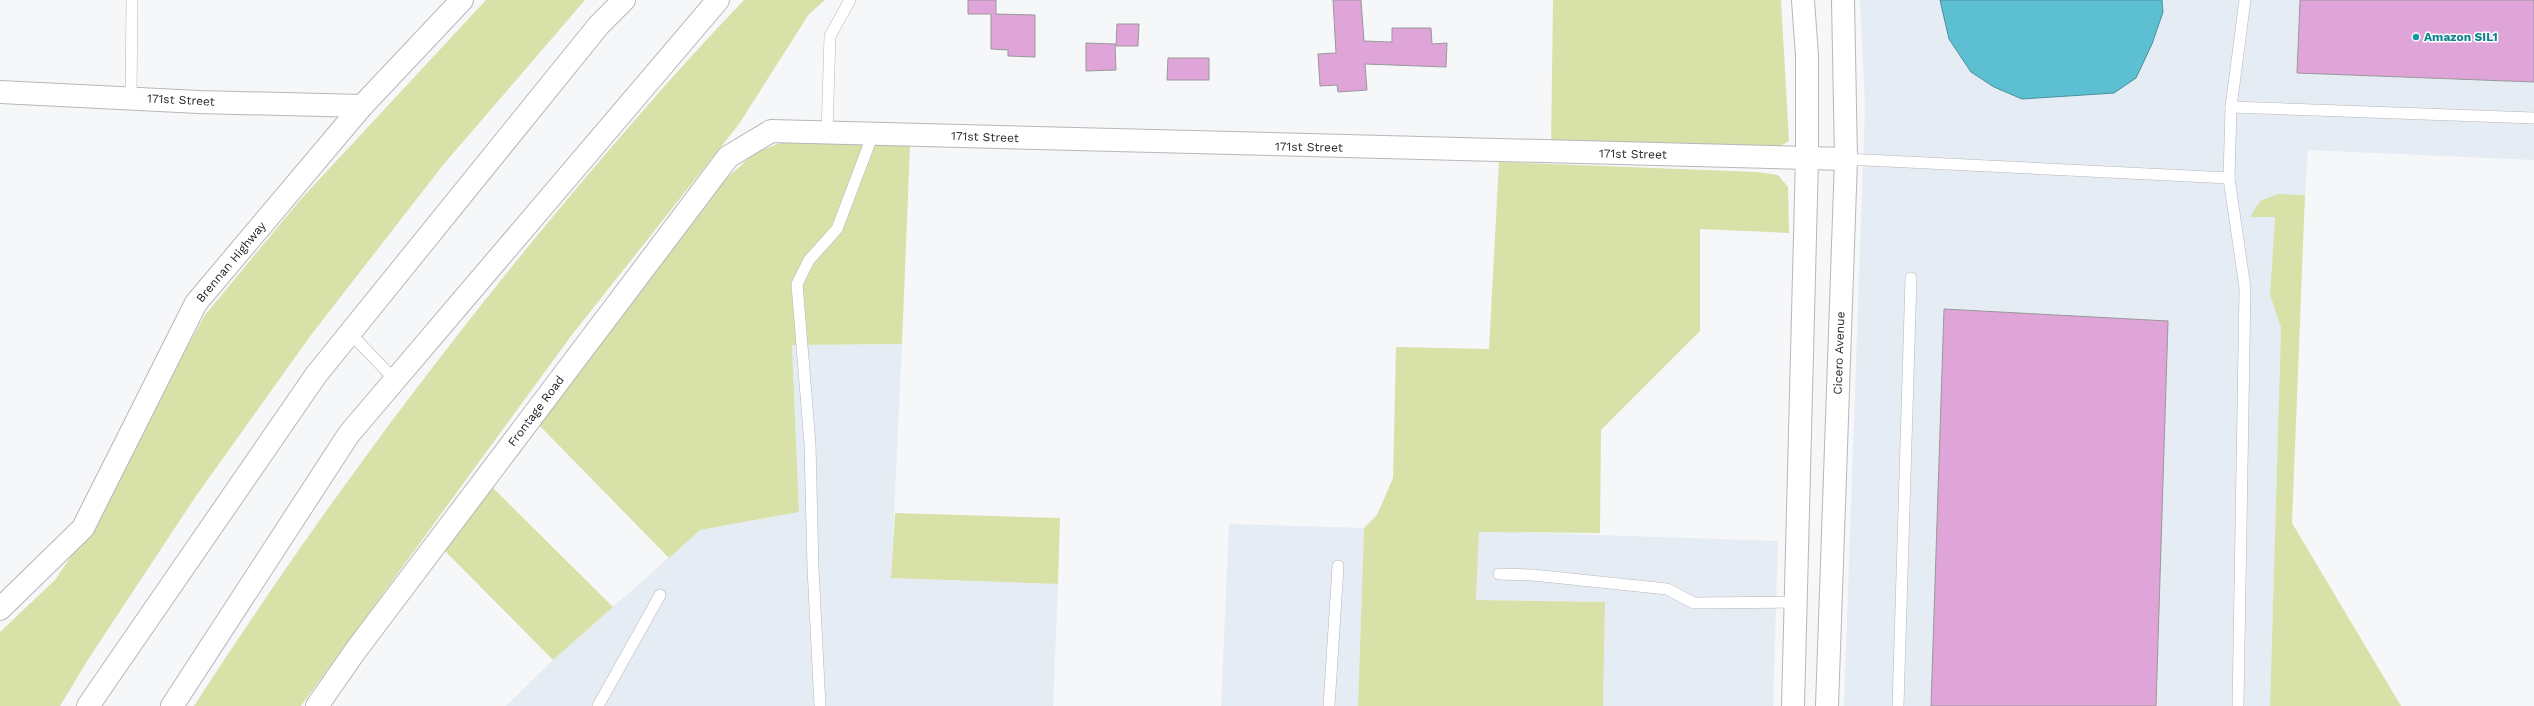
<svg xmlns="http://www.w3.org/2000/svg" width="2534" height="706" viewBox="0 0 2534 706" font-family="'Work Sans',sans-serif">
  <style>
    .built { fill: #e6ecf4 }
    .green { fill: #d8e1a8 }
    .water { fill: #5cbfd2; stroke: #4a8f9d }
    .building { fill: #dfa5d9; stroke: #999899 }
    .lines { fill: none; stroke-linecap: round; stroke-linejoin: round }
    .lane-casing { stroke: #b6b7b9; stroke-width: 12 }
    .street-casing { stroke: #b6b7b9; stroke-width: 24 }
    .primary-casing { stroke: #b6b7b9; stroke-width: 24 }
    .highway-casing { stroke: #b6b7b9; stroke-width: 24 }
    .lane { stroke: #fff; stroke-width: 11 }
    .street { stroke: #fff; stroke-width: 22 }
    .primary { stroke: #fff; stroke-width: 22 }
    .highway { stroke: #fff; stroke-width: 22 }
    .culture-dot { fill: #0f9aa8; stroke: #fff; stroke-width: 1.5 }
    .labels { text-anchor: middle; dominant-baseline: central; stroke-width: 3; stroke-linejoin: round; paint-order: stroke }
    .culture-label { font-size: 12px; font-weight: bold; fill: #0d838f; stroke: #fff; text-anchor: start }
    .street-label { font-size: 12px; fill: #1f2020; stroke: #fff }
  </style>
  <rect width="100%" height="100%" fill="#f6f7f8"/>
  <g class="built">
    <polygon points="1860,0 2534,0 2534,160 2308,150 2305,195 2278,194 2250,216 2275,217 2270,295 2281,328 2270,706 1844,706 1865,106"/>
    <polygon points="902,344 891,578 1058,584 1053,706 506,706 553,660 700,530 799,512 792,345"/>
    <polygon points="1229,524 1364,528 1358,706 1221,706"/>
    <polygon points="1479,531 1778,541 1773,706 1603,706 1605,602 1476,600"/>
  </g>
  <g class="green">
    <polygon points="486,0 585,0 443,165 311,335 196,496 89,658 60,706 0,706 0,632 55,580 107,503 165,387 205,315 301,199"/>
    <path d="M744 0H825L809 14 739 124 571 336 301 706H194C300 542 412 388 536 237 603 156 671 76 744 0Z"/>
    <polygon points="1553,0 1781,0 1789,141 1770,152 1551,148"/>
    <polygon points="787,140 910,145 902,344 792,345 799,512 700,530 669,558 535,421 720,184 755,153"/>
    <polygon points="1499,162 1757,172 1778,175 1788,187 1789,233 1700,229 1700,331 1601,430 1600,533 1479,532 1476,600 1605,602 1603,706 1358,706 1364,528 1377,515 1393,478 1396,347 1489,349"/>
    <polygon points="2278,194 2305,195 2292,523 2401,706 2270,706 2281,328 2270,295 2275,217 2250,217 2260,201"/>
    <polygon points="490,485 613,607 553,660 440,546"/>
    <polygon points="895,513 1060,518 1058,584 891,578"/>
  </g>
  <polygon class="water" points="1940,0 2162,0 2163,12 2152,44 2136,78 2114,93 2022,99 1994,87 1971,72 1949,39"/>
  <g class="building">
    <polygon points="968,0 996,0 996,14 1035,15 1035,57 1008,56 1008,50 991,49 991,14 968,14"/>
    <polygon points="1333,0 1361,0 1364,41 1392,42 1392,28 1431,28 1432,44 1447,43 1446,67 1365,64 1367,90 1338,92 1337,85 1320,86 1318,54 1336,53"/>
    <polygon points="2300,0 2534,0 2534,82 2297,73"/>
    <polygon points="1117,24 1139,24 1138,46 1116,46"/>
    <polygon points="1086,43 1115,44 1116,70 1086,71"/>
    <polygon points="1168,58 1209,58 1209,80 1167,80"/>
    <polygon points="1944,309 2168,321 2156,706 1931,706"/>
  </g>
  <g class="lines">
    <defs>
      <g id="lane">
        <polyline points="131,98 132,0"/>
        <polyline points="2231,107 2534,118"/>
        <polyline points="827,132 830,36 850,0"/>
        <polyline points="1846,159 2229,178 2231,107 2245,0"/>
        <polyline points="2229,178 2245,288 2238,706"/>
        <polyline points="350,333 395,380"/>
        <polyline points="1499,574 1533,575 1667,589 1694,603 1795,602"/>
        <polyline points="598,706 660,595"/>
        <polyline points="820,706 813,568 810,444 797,284 809,260 837,229 873,134"/>
        <polyline points="1329,706 1338,566"/>
        <polyline points="1898,706 1911,278"/>
      </g>
      <g id="street">
        <polyline points="0,92 199,102 362,106"/>
        <polyline points="0,609 83,528 196,303 362,106 462,0"/>
        <polyline points="317,706 356,650 728,157 771,131 1846,159"/>
      </g>
      <g id="primary">
        <polyline points="1793,706 1807,158 1807,56 1803,0"/>
        <polyline points="1827,706 1846,159 1843,0"/>
      </g>
      <g id="highway">
        <polyline points="88,706 316,375 599,25 624,0"/>
        <polyline points="172,706 349,434 718,0"/>
      </g>
    </defs>
    <use href="#lane" class="lane-casing"/>
    <use href="#street" class="street-casing"/>
    <use href="#primary" class="primary-casing"/>
    <use href="#highway" class="highway-casing"/>
    <use href="#lane" class="lane"/>
    <use href="#street" class="street"/>
    <use href="#primary" class="primary"/>
    <use href="#highway" class="highway"/>
  </g>
  <circle class="culture-dot" cx="2416" cy="37" r="4"/>
  <g class="labels">
    <g class="culture-label">
      <text x="2424" y="37">Amazon SIL1</text>
    </g>
    <g class="street-label">
      <text transform="translate(181 100) rotate(3)">171st Street</text>
      <text transform="translate(985 137) rotate(2)">171st Street</text>
      <text transform="translate(1309 147) rotate(1)">171st Street</text>
      <text transform="translate(1633 154) rotate(1)">171st Street</text>
      <text transform="translate(231 262) rotate(-50)">Brennan Highway</text>
      <text transform="translate(1839 353) rotate(-88)">Cicero Avenue</text>
      <text transform="translate(536 411) rotate(-53)">Frontage Road</text>
    </g>
  </g>
</svg>
